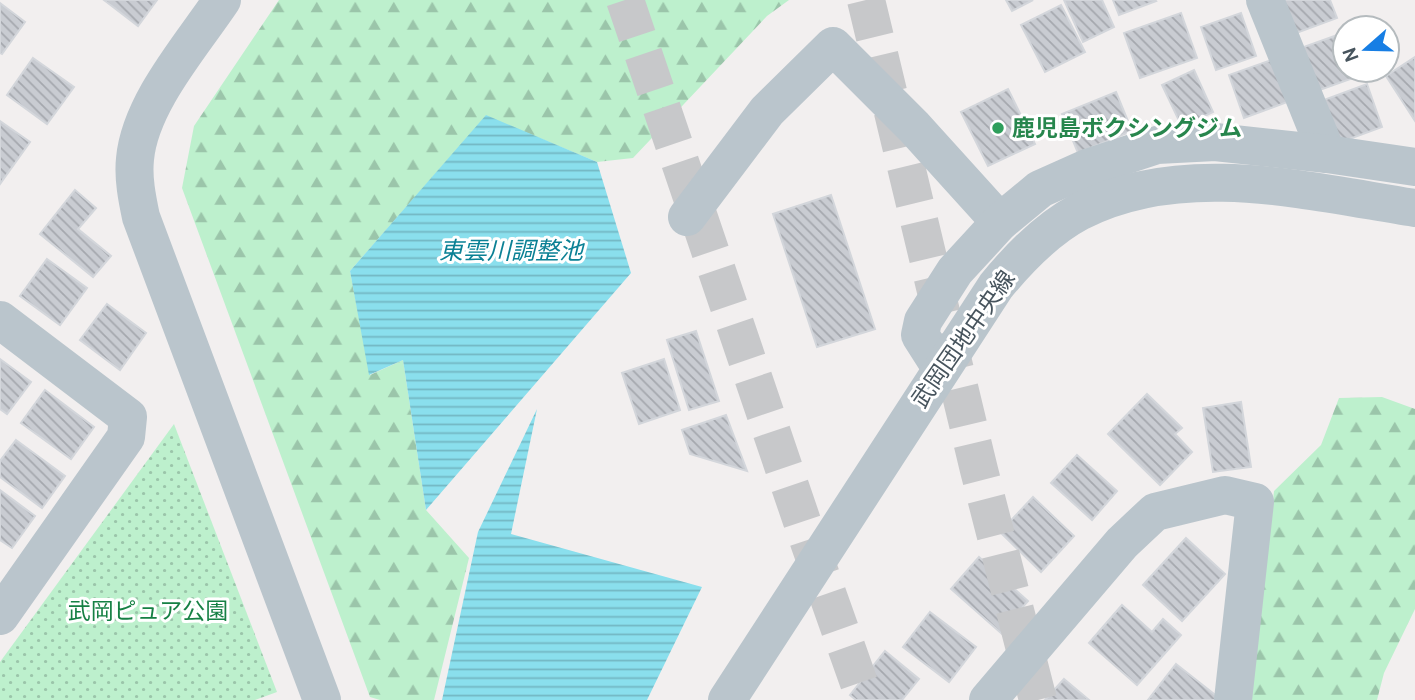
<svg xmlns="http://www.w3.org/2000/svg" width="1415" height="700" viewBox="0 0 1415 700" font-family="Cabin,'Noto Sans JP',sans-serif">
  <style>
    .green { fill: url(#green-dots) }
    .forest { fill: url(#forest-firs) }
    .water { fill: url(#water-rules) }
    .building { fill: url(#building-back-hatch); stroke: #d3d6db; stroke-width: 2 }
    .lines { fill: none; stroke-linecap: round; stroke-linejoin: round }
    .highway-tunnel { stroke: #c7c8ca; stroke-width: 38; stroke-dasharray: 38 19; stroke-linecap: butt }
    .minor { stroke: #bac5cc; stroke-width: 38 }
    .leisure-dot { fill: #2e9e5b; stroke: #fff; stroke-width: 2.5 }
    .labels { text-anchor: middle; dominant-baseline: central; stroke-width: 6; stroke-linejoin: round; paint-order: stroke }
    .leisure-label { font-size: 23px; font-weight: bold; fill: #27864d; stroke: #fff; text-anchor: start }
    .street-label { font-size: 23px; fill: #47545d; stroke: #fff }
    .park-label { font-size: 23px; fill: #168044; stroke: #fff }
    .water-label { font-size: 24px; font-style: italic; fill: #0b8195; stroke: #fff }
  </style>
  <defs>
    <pattern id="green-dots" width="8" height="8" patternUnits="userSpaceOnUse" patternTransform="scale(1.75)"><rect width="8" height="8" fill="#bdf0cd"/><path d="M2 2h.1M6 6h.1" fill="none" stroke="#9bc5aa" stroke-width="1.8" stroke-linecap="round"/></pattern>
    <pattern id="forest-firs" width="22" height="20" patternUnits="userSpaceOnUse" patternTransform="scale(1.75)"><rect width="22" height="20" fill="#bdf0cd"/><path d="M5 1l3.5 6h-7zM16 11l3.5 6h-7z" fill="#9bc5aa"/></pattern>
    <pattern id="water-rules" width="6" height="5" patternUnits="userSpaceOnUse" patternTransform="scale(1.75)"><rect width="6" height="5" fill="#8adfed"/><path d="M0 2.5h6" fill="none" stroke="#73b7c3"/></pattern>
    <pattern id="building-back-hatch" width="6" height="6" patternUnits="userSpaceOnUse" patternTransform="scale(1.75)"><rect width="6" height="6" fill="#c9ccd2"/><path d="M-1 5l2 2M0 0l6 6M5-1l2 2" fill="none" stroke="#a5a8ae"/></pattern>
  </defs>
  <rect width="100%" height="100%" fill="#f2efef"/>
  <polygon class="green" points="174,424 277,692 255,700 0,700 0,662"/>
  <g class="forest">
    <polygon points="279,0 789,0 767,16 633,158 597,162 486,116 350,271 370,375 403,360 426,510 469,558 434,700 380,700 370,697 182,188 194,126"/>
    <polygon points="1382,397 1415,409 1415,609 1384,673 1377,700 1251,700 1274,491 1321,445 1339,398"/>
  </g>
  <g class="water">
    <polygon points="486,115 597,162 631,273 426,510 403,360 369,375 350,271"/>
    <polygon points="537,409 511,534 702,587 647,700 442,700 478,532"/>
  </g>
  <g class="building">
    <polygon points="104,0 157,0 138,26"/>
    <polygon points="1006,0 1033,0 1012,11"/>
    <polygon points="1064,0 1102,0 1114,27 1083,42"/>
    <polygon points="1113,0 1155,0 1156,1 1119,15"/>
    <polygon points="1279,0 1330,0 1337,18 1291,35"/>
    <polygon points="0,3 25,22 2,54 0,53"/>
    <polygon points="1061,5 1085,52 1045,72 1021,25"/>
    <polygon points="1181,13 1197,58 1140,78 1124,33"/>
    <polygon points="1241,13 1256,56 1216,70 1201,27"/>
    <polygon points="1343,33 1345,70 1357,70 1359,76 1314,92 1298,49"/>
    <polygon points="1415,57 1415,121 1386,76"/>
    <polygon points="33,58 74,87 47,124 7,95"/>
    <polygon points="1274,59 1290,101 1244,118 1229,75"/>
    <polygon points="1194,70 1213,112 1182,127 1162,85"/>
    <polygon points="1367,84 1382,127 1336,144 1321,101"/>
    <polygon points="1008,89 1035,144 988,166 961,112"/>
    <polygon points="1116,92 1132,131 1078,153 1062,114"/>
    <polygon points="0,121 30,142 0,184"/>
    <polygon points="75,190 96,208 78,229 111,256 93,277 40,234"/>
    <polygon points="831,195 875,329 817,347 773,214"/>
    <polygon points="47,259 87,288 60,325 20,296"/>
    <polygon points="107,304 146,333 120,370 80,340"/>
    <polygon points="696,331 719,401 689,410 667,340"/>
    <polygon points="0,359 31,382 7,414 0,409"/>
    <polygon points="664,359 680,410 639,424 622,373"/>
    <polygon points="45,390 94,427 71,459 21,423"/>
    <polygon points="1147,394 1182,428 1175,434 1192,452 1160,485 1108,434"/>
    <polygon points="1241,402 1251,467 1213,472 1203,408"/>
    <polygon points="726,415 747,471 690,454 682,430"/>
    <polygon points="16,440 65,476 42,508 0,477 0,461"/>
    <polygon points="1077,455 1117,491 1092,520 1051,483"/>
    <polygon points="0,490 35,516 12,548 0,540"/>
    <polygon points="1033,497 1074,536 1041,572 1000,532"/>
    <polygon points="1186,538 1225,574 1182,621 1143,585"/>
    <polygon points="979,557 1028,601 1011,620 1020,628 1009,640 951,589"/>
    <polygon points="1122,605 1152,632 1163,619 1181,635 1137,685 1089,643"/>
    <polygon points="930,612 976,647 949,682 903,647"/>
    <polygon points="885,651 919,679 902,700 856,700 850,695"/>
    <polygon points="1176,664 1218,697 1215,700 1148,700"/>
    <polygon points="1064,679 1089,700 1045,700"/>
  </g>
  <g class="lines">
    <g class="highway-tunnel">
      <polyline points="625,0 809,542 865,700"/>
      <polyline points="866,0 979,470 1038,700"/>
    </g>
    <g class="minor">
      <path d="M222 0C192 45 140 103 135 159 133 178 137 198 141 217L322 700"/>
      <polyline points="1265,0 1327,154"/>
      <polyline points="687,217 767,111 833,46 914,127 1000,222"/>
      <polyline points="0,320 128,417 126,437 0,616"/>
      <polyline points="941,368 920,335 923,321 955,271 1000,222 1040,189 1087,168 1157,145 1215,142 1327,154 1415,167"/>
      <path d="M727 700 996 286C1019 258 1047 229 1079 212 1182 159 1307 191 1415 208"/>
      <polyline points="988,700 1122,543 1155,512 1225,495 1255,502 1233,700"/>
    </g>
  </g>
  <circle class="leisure-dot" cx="998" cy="128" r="7"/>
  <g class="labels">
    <g class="leisure-label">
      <text x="1012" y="128">鹿児島ボクシングジム</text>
    </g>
    <g class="street-label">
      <text transform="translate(963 339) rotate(-55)">武岡団地中央線</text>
    </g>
    <g class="park-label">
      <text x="148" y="611">武岡ピュア公園</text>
    </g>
    <g class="water-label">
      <text x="511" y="250">東雲川調整池</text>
    </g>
  </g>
  <g transform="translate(1366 49) rotate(250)"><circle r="33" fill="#ffffff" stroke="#b5bbbe" stroke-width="2"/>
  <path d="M0-5L12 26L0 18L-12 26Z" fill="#177ee4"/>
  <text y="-10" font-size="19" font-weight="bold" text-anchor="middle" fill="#47545d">N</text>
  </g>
</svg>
